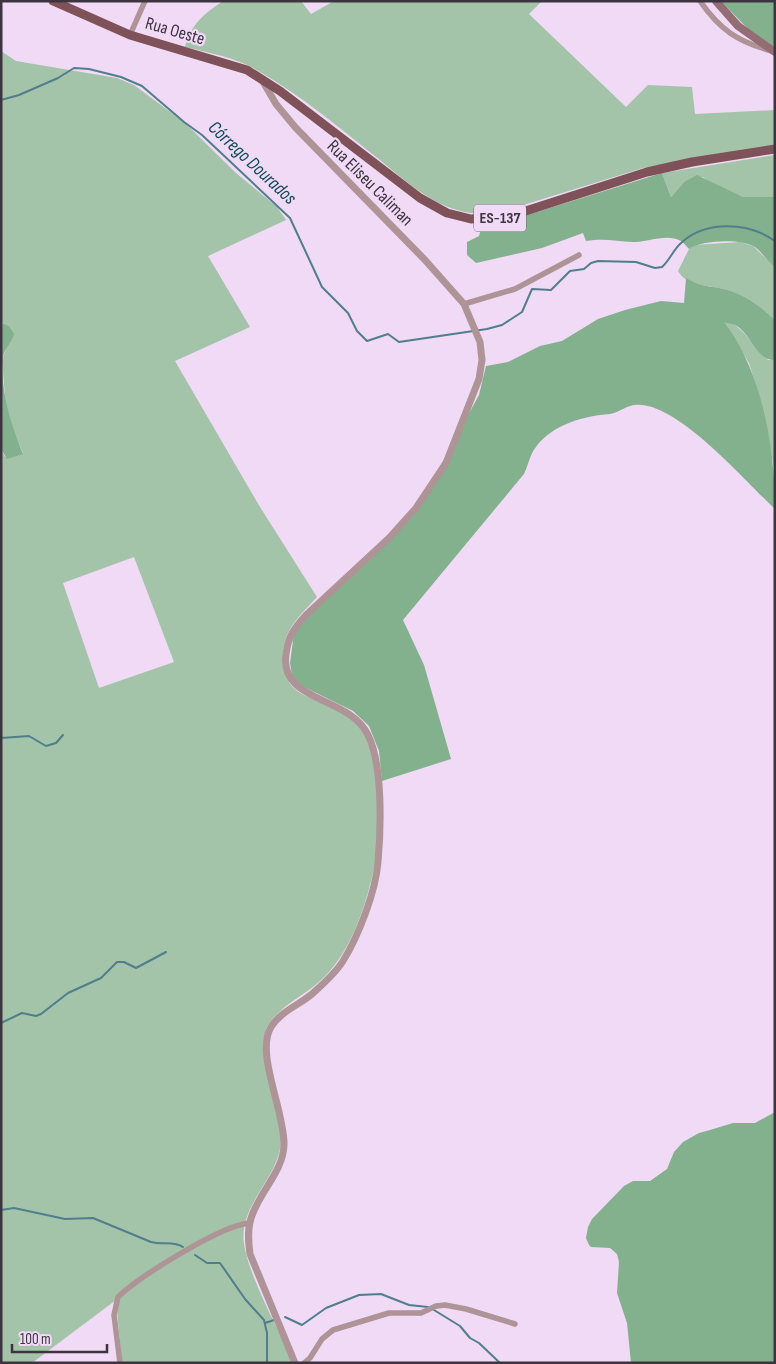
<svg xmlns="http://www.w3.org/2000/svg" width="776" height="1364" viewBox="0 0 776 1364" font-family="'Sofia Sans Condensed',sans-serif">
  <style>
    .green { fill: #a3c4a9; fill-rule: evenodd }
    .forest { fill: #83b18d }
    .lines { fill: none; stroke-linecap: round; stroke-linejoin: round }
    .stream { stroke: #517e8d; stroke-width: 2 }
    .minor { stroke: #ae9397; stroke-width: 5.5 }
    .tertiary { stroke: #ae9397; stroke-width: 7 }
    .secondary { stroke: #936d73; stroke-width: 8 }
    .primary { stroke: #7f5259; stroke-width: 9 }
    .labels { text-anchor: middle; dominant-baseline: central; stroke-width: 4.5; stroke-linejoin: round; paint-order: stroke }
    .shield { fill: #f0daf6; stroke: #736676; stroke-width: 1 }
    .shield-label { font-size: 16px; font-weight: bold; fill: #3d343f }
    .street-label { font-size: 18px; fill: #3d343f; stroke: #f0daf6 }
    .water-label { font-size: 19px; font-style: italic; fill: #0d4a56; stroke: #f0daf6 }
  </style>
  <rect width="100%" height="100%" fill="#f0daf6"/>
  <g class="green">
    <path d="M223 1H301L311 14 334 1H542L529 14 626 107 648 85 692 87 695 114 775 110V145L643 168 504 211C486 215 469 215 451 208 423 198 400 176 376 157 340 128 300 95 260 72 238 58 210 53 185 47 191 24 205 13 223 1Z"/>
    <path d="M1 51 16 61 117 78 134 85 185 123 236 173 277 207 286 220 208 256 250 327 175 361 260 507 317 597C307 608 296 618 289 631 279 651 279 682 302 694 320 703 342 707 357 722 381 746 381 841 373 873 364 911 349 956 319 982 303 996 279 1007 268 1025 253 1050 280 1108 281 1137 282 1177 238 1203 244 1244 249 1277 279 1330 293 1363H122L116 1300 32 1363H1V449L5 457 23 453 11 427 6 407 2 361 7 346 3 323H1ZM134 557 174 662 99 688 63 583Z"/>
    <polygon points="775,155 775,197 743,197 710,183 703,177 684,182 671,197 662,173"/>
    <path d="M740 242 753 246 775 267V320C761 306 744 294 724 289 709 285 687 287 678 271L689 249 694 245Z"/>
    <polygon points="722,320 735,325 742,331 768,360 775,360 775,472 760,399 749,363"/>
  </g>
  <g class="forest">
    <polygon points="721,1 775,1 775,47 748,29"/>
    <path d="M662 173 671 197 684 182 697 175 743 197H775V267C767 261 762 252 755 247 742 238 700 240 689 249 687 247 684 243 681 241 667 233 648 242 633 242 616 241 604 238 586 241L583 233 542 248 476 263 467 255V242L479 236 483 223 537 212Z"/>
    <path d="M686 278C704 288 706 285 724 289 744 294 761 306 775 320L774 360C756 360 751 333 735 325 732 324 727 323 724 322 762 371 775 448 775 509 745 481 683 409 642 405 627 403 622 412 610 414 584 416 553 424 536 447 530 454 528 466 524 474L403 620 424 665 451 759 382 781 379 751 369 726 353 711 298 684 292 675 290 663 294 633 306 618 373 557 413 516 479 395 486 366 508 362 540 346 562 341 598 319 625 310 661 301 684 303Z"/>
    <path d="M1 323 9 326 14 334C12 343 4 348 3 358 0 390 11 425 23 454L7 459 1 449Z"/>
    <polygon points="775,1112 775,1363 631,1363 627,1323 617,1293 619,1262 617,1254 610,1248 591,1247 589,1245 586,1238 588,1227 592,1219 624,1186 633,1181 650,1181 667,1169 674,1152 683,1142 699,1133 710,1130 733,1123 755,1123"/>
  </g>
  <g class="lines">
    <g class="stream">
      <path d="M1 100 19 95 58 78 74 68 89 69 121 77 142 86 184 122 202 135 290 218 322 287 348 313 357 331 367 341 388 334 399 342 487 329 502 325 522 312 532 289 551 290 570 271 584 269 591 263 598 261 636 262 655 268 662 267C670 260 673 250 681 243 706 220 748 222 775 241"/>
      <polyline points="1,738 29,736 46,746 56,743 63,735"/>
      <polyline points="1,1023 22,1013 36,1016 41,1014 68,993 101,978 117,962 124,962 136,968 166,952"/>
      <path d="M1 1210 14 1208 65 1219 93 1218 151 1242C162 1245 175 1241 183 1247"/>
      <polyline points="195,1255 207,1263 220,1263 245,1299 264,1320 267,1333 267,1363"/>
      <polyline points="434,1310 460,1326 470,1338 479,1343 500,1363"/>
      <polyline points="285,1317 302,1325 326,1308 359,1295 381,1294 409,1305 428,1307"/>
      <polyline points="265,1323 274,1320"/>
    </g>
    <g class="minor">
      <path d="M700 1C720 30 738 42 772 51"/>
      <polyline points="130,35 145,1"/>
      <polyline points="464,304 515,289 579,255"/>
      <path d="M120 1363 114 1315 118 1297C140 1276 220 1226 249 1223"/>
      <polyline points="304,1363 310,1358 322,1339 333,1330 389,1313 421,1313 436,1306 445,1305 466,1309 515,1324"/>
    </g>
    <path class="tertiary" d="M262 80 276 104 295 127 425 260 464 304 480 342 482 360 479 379 446 463 416 508 389 538 306 615C294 628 288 637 286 654 279 703 349 695 368 735 383 765 381 829 378 862 376 891 358 937 343 961 335 974 323 984 312 994 299 1005 280 1012 271 1027 255 1053 285 1112 284 1145 283 1171 262 1189 253 1213 247 1226 248 1240 250 1254L295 1363"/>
    <polyline class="secondary" points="716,1 738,26 775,52"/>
    <polyline class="primary" points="53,1 130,35 247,70 280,91 420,198 447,213 471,219 510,216 647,172 692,162 775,149"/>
  </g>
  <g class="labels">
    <rect class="shield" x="474" y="204.5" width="52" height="27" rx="4"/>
    <g class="shield-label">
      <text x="500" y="218">ES-137</text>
    </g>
    <g class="street-label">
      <text transform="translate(175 31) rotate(16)">Rua Oeste</text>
      <text transform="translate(370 183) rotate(45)">Rua Eliseu Caliman</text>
    </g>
    <g class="water-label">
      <text transform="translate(252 163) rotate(43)">Córrego Dourados</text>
    </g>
  </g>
  <rect width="776" height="1364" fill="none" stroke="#3d343f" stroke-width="5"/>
  <path d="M12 1344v8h95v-8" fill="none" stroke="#3d343f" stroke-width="2.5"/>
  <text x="20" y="1344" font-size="15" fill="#3d343f" stroke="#f0daf6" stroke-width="4" paint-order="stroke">100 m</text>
</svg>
